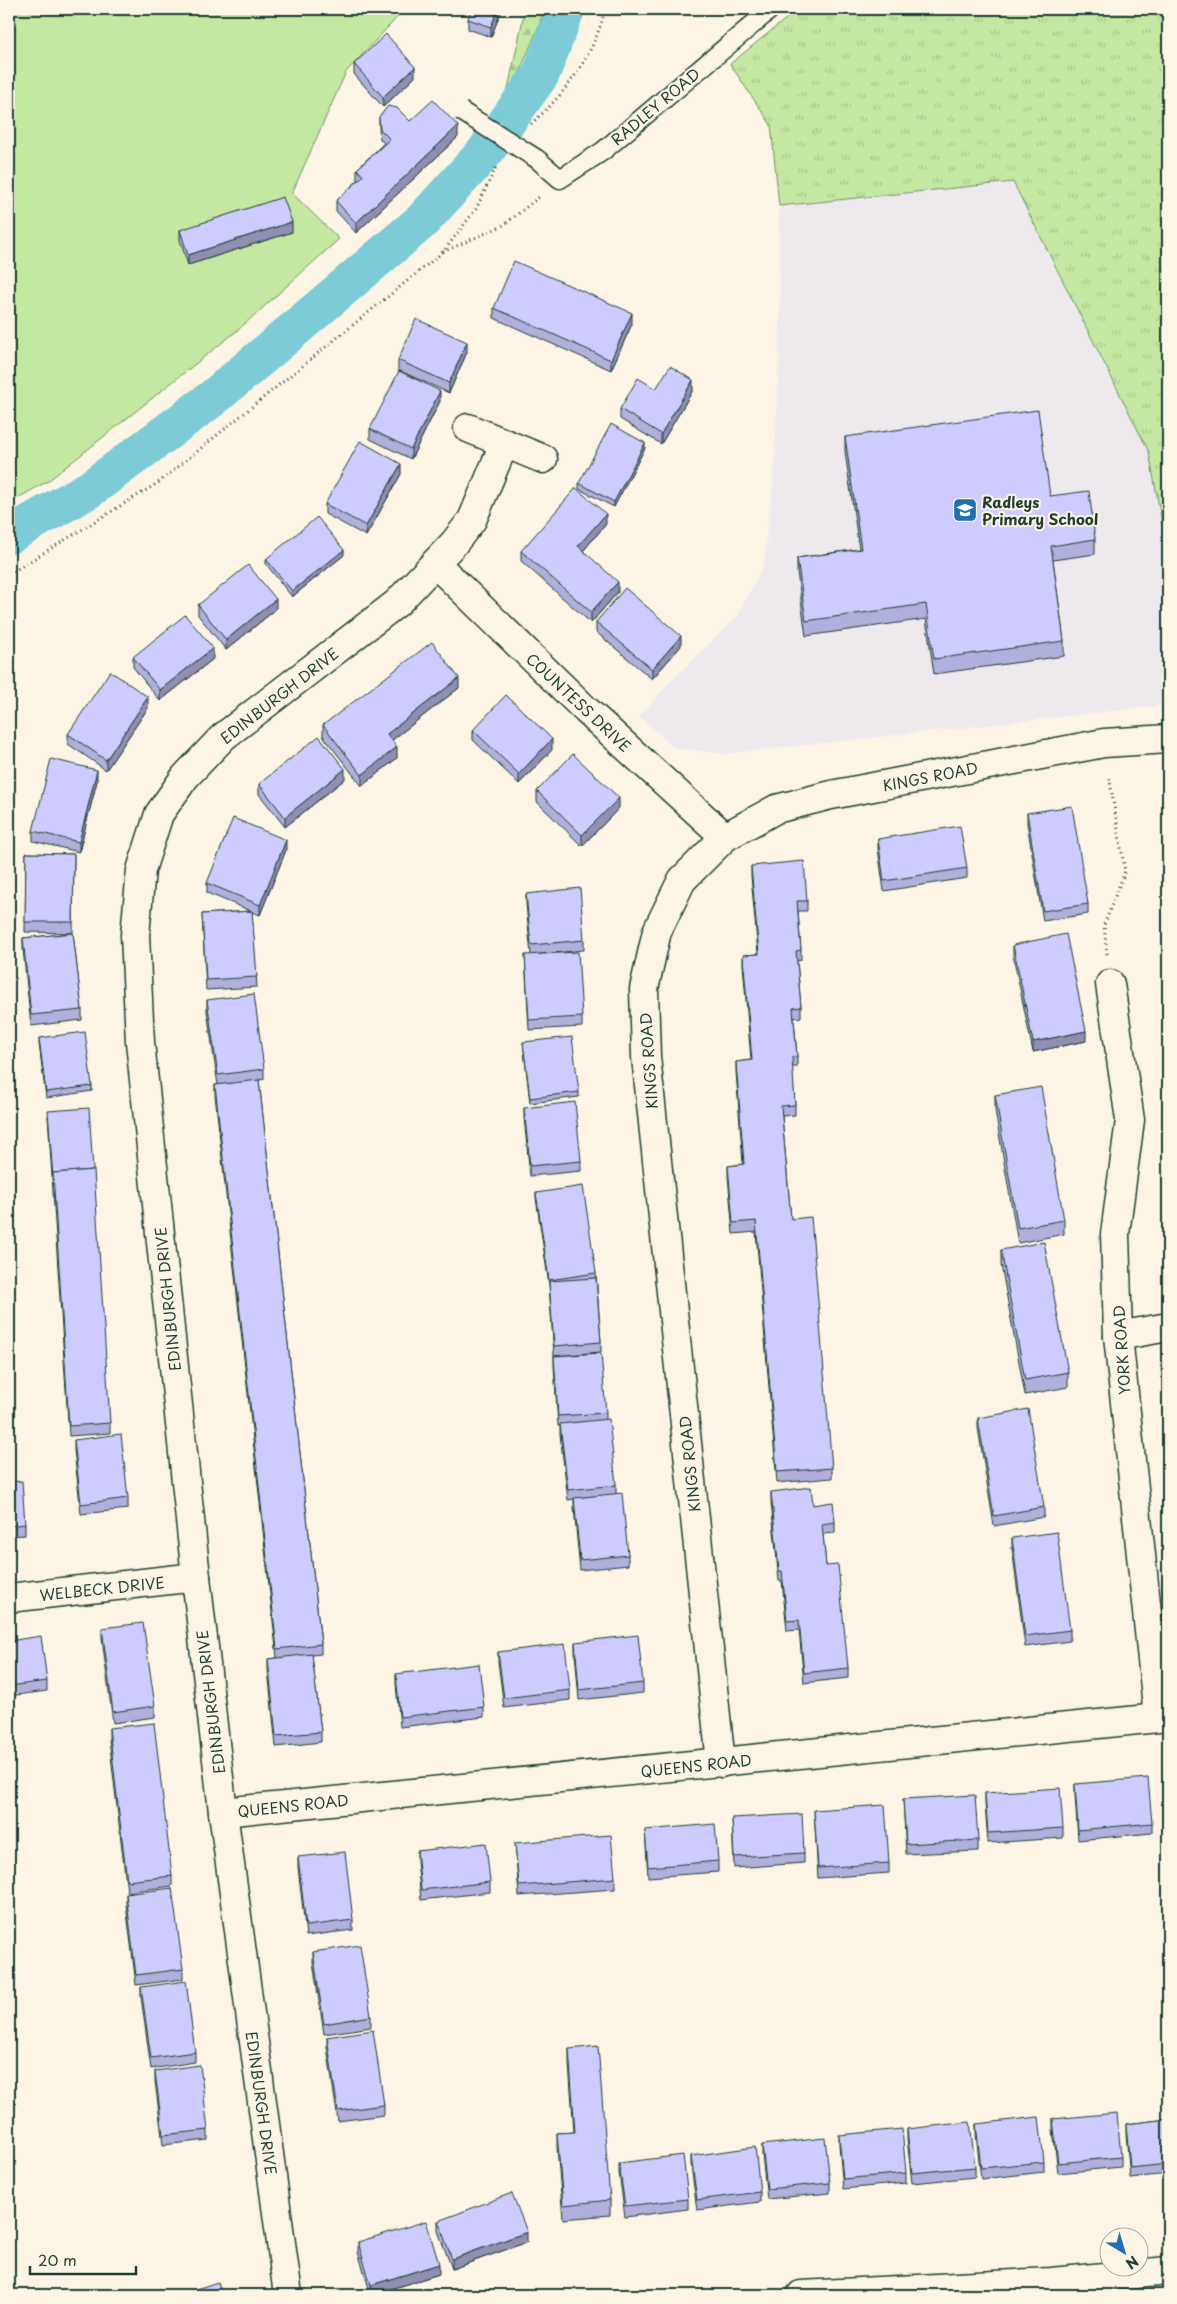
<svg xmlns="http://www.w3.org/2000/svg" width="1177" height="2304" viewBox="0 0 1177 2304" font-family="'Playpen Sans',sans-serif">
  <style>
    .built { fill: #eee9ed }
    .grass { fill: #c4e7a1; stroke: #72926a }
    .forest { fill: url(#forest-firs); stroke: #72926a }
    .park { fill: url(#park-tufts); stroke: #72926a }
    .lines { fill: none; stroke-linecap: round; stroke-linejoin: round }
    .canal { stroke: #7bcbd6; stroke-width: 38 }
    .service-casing { stroke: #1f3d34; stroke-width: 21 }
    .minor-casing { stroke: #1f3d34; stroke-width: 31 }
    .path { stroke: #1f3d34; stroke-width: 3; stroke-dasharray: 1 4; stroke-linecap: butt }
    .service { stroke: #fcf5e5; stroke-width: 18 }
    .minor { stroke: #fcf5e5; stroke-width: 28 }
    .service-bridge-casing { stroke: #1f3d34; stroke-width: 21; stroke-linecap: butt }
    .service-bridge { stroke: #fcf5e5; stroke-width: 18 }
    .wall { fill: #b1afdb; stroke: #1f3d34 }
    .shaded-wall { fill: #908fb2; stroke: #1f3d34 }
    .building { fill: #ceccff; stroke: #1f3d34 }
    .labels { text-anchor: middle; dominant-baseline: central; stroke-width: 4; stroke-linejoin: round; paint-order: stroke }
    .street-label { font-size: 15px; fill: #1f3d34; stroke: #fcf5e5 }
    .poi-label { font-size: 15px; font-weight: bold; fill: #1f3d34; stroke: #fcf5e5; text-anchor: start }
  </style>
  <defs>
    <pattern id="forest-firs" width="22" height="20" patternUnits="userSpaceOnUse" patternTransform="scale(1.25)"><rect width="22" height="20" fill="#c4e7a1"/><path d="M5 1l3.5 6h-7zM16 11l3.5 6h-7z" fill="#a8c78b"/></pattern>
    <pattern id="park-tufts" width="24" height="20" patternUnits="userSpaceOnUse" patternTransform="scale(1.25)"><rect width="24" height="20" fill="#c4e7a1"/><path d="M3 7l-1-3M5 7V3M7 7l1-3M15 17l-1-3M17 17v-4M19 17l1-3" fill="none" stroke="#a8c78b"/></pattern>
  </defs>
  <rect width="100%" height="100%" fill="#fcf5e5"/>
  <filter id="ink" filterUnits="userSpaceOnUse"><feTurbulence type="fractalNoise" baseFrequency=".02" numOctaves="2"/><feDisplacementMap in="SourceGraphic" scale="10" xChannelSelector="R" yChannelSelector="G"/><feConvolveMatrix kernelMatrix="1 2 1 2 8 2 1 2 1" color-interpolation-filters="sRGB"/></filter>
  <g filter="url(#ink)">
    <polygon class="built" points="1013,182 1149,452 1168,557 1168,705 724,754 674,748 639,716 679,673 737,617 764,563 775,463 780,323 779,206"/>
    <polygon class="grass" points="9,9 405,9 346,72 292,193 339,239 238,330 48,481 9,503"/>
    <polygon class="forest" points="525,9 546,9 503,112"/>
    <polygon class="park" points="798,9 1168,9 1168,557 1149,452 1013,182 779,206 771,125 730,64"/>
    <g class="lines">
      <polyline class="canal" points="9,535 90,489 213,398 422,221 485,152 541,74 566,9"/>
      <defs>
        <polyline id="service" points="537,159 560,179 603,151 771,9"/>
        <g id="minor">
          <polyline points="468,428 543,459"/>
          <polyline points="435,563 586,710 725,837"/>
          <polyline points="1110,984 1130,1120 1115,1234 1118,1336 1158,1717"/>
          <polyline points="1118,1336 1168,1327"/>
          <polyline points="9,1598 196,1577"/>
          <polyline points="721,1763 646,1057 644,989 657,931 682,880 725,837 776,809 831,795 1104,743 1168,739"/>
          <polyline points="223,1812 1168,1717"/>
          <polyline points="288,2295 223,1812 196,1577 140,1042 135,935 141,870 159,814 185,777 223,737 397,603 454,543 472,520 504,444"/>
          <polyline points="801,2295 1051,2282 1168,2271"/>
        </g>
      </defs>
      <use href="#service" class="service-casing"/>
      <use href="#minor" class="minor-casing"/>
      <g class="path">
        <path d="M531 124C566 93 594 56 605 9"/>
        <polyline points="443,252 504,225 539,197"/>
        <polyline points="9,574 158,483 443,252 476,209 497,165"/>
        <polyline points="1107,954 1104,925 1125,871 1109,776"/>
      </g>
      <use href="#service" class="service"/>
      <use href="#minor" class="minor"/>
      <defs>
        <polyline id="service-bridge" points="461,111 537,159"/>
      </defs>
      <use href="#service-bridge" class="service-bridge-casing"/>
      <use href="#service-bridge" class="service-bridge"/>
    </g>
    <g class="wall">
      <polygon points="502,9 491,37 468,29 468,19"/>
      <polygon points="354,64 415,77 383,107 354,74"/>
      <polygon points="379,117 410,121 458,137 356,233 336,211 336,201 358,180 357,179 357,169 384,143 380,139 379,127"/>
      <polygon points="180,230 292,232 188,265 180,240"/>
      <polygon points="494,308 632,324 611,370 494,318"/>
      <polygon points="467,352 449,393 398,370 398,360"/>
      <polygon points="656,389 693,390 661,444 620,419 620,409"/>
      <polygon points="440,401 411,459 370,439 370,429"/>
      <polygon points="845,437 1095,539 1095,554 1053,560 1064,641 1064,656 934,674 926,619 806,636 797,572 797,558 859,549 845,452"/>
      <polygon points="645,448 614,507 579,489 579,483"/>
      <polygon points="401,474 366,536 325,514 325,504"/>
      <polygon points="606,524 583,551 618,592 591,623 521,561 521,551"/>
      <polygon points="344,555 292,597 266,564 266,559"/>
      <polygon points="198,605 276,609 226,650 198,615"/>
      <polygon points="596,622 681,646 652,679 596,632"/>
      <polygon points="133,657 213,659 160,701 133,667"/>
      <polygon points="459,688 392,740 397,758 362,786 323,736 323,725"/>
      <polygon points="148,708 106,770 68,744 68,734"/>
      <polygon points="473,730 552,750 519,784 473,740"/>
      <polygon points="345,779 285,827 259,794 259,784"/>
      <polygon points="97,781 79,852 33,841 33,831"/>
      <polygon points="537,791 619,808 582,846 537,802"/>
      <polygon points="1027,813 1088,904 1088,914 1043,921 1027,823"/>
      <polygon points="878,839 967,868 967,878 884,891 878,849"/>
      <polygon points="286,850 260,915 252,912 257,987 206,990 202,914 251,911 207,893 207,883"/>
      <polygon points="26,853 74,854 73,933 82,1010 82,1020 31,1026 23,949 23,938 72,933 25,932"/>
      <polygon points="751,866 807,901 807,911 798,911 801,950 801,960 797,961 801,1007 801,1017 794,1018 797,1057 797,1067 792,1067 795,1105 795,1115 782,1116 791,1219 832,1468 832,1478 777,1483 756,1232 733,1234 728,1176 728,1166 743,1164 736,1072 736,1062 751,1060 743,965 743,955 758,954 751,876"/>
      <polygon points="1168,889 1168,919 1164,900 1164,890"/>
      <polygon points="526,894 584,940 584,950 531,955 526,904"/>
      <polygon points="1013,945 1086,1041 1033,1052 1013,955"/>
      <polygon points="525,955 582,1017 582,1027 529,1030"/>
      <polygon points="207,1000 264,1069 264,1079 259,1080 321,1644 321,1654 312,1655 321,1732 321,1742 276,1747 268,1670 268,1659 277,1658 215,1095 215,1085 218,1085 207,1011"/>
      <polygon points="39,1038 92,1086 92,1091 46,1098 39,1044"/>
      <polygon points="523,1042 579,1092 579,1097 530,1103"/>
      <polygon points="995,1095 1064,1220 1064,1234 1018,1243 995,1110"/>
      <polygon points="524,1108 581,1161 581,1171 530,1176 524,1118"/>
      <polygon points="48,1116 110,1423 110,1433 69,1436"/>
      <polygon points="536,1193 596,1273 601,1342 601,1352 554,1356 549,1285 536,1198"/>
      <polygon points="1001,1250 1068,1372 1068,1387 1025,1395 1001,1265"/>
      <polygon points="554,1356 606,1413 606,1419 616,1485 616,1494 628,1555 628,1565 580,1570 574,1508 574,1499 568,1500 560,1434 560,1426 558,1426 554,1366"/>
      <polygon points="978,1418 1044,1507 1044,1517 994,1526 978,1428"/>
      <polygon points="74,1440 128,1498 128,1509 81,1514 74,1450"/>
      <polygon points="9,1482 25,1524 25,1535 9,1536"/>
      <polygon points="771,1492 813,1505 835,1522 835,1533 823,1534 826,1566 848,1668 848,1678 804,1683 799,1630 787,1631 782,1581 779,1581 771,1502"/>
      <polygon points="1012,1538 1070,1630 1070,1641 1025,1647 1012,1548"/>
      <polygon points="102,1628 155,1706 155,1717 113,1723 102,1639"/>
      <polygon points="9,1641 47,1681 47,1691 9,1696"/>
      <polygon points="575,1642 643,1683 643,1693 579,1700 575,1652"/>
      <polygon points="498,1652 570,1690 570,1700 504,1708 498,1662"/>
      <polygon points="396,1674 484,1707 484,1717 400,1727 396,1684"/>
      <polygon points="109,1728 172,1876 172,1886 127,1892 109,1739"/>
      <polygon points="1075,1784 1152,1823 1152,1833 1078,1840 1075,1795"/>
      <polygon points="985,1793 1063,1828 1063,1838 988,1843 985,1803"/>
      <polygon points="903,1799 978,1840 978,1851 906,1854"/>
      <polygon points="814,1810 889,1863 889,1873 818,1878"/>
      <polygon points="732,1818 804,1853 804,1863 734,1868"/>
      <polygon points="645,1830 718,1861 718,1872 648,1877"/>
      <polygon points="515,1843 615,1878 615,1889 519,1896"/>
      <polygon points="417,1851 490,1882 490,1892 421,1900 417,1861"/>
      <polygon points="298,1857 353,1920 353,1930 306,1936 298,1867"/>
      <polygon points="126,1894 183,1969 183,1979 136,1985 126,1905"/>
      <polygon points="313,1952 371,2016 371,2027 324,2034 313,1962"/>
      <polygon points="141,1987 195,2052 195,2062 151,2069 141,1997"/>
      <polygon points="327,2037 384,2105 384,2115 338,2121 327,2047"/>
      <polygon points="569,2049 610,2200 610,2215 563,2219 557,2148 557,2133 574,2132 569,2064"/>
      <polygon points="155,2071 208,2130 208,2140 163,2145 155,2081"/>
      <polygon points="1053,2119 1121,2157 1121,2167 1058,2173 1053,2129"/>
      <polygon points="1168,2119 1168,2174 1130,2178 1126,2134 1126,2124"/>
      <polygon points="976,2124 1044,2162 1044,2172 981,2179 976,2134"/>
      <polygon points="907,2129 975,2167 975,2177 912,2183 907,2139"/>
      <polygon points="839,2135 906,2173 906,2183 843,2189 839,2145"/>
      <polygon points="762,2145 830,2183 830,2193 767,2199 762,2155"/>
      <polygon points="691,2156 760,2192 760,2202 697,2210 691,2166"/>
      <polygon points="619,2163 688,2199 688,2209 625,2217 619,2173"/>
      <polygon points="438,2221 527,2242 452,2269 438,2231"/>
      <polygon points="358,2242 439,2274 371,2295 358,2252"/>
    </g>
    <g class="shaded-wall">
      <polygon points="498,9 502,9 491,37 491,27"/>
      <polygon points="415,67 415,77 383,107 383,97"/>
      <polygon points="458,126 458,137 356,233 356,223"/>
      <polygon points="292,222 292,232 188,265 188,255"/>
      <polygon points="632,313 632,324 611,370 611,360"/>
      <polygon points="467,342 467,352 449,393 449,383"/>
      <polygon points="693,380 693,390 661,444 661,434"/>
      <polygon points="440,391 440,401 411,459 411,449"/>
      <polygon points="645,443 645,448 614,507 614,502"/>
      <polygon points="401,464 401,474 366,536 366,526"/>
      <polygon points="606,514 606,524 578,557 578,546"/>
      <polygon points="344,550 344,555 292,597 292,591"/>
      <polygon points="618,582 618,592 591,623 591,612"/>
      <polygon points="276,599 276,609 226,650 226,640"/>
      <polygon points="681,636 681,646 652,679 652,669"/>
      <polygon points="213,648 213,659 160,701 160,690"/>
      <polygon points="459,678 459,688 387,744 387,734"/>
      <polygon points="148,697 148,708 106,770 106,760"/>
      <polygon points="552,739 552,750 519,784 519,774"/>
      <polygon points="397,747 397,758 362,786 362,775"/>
      <polygon points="345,769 345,779 285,827 285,817"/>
      <polygon points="97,770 97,781 79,852 79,842"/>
      <polygon points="619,798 619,808 582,846 582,835"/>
      <polygon points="286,840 286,850 260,915 260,905"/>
      <polygon points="1086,1031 1086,1041 1033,1052 1033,1042"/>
      <polygon points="527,2232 527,2242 452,2269 452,2259"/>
      <polygon points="439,2264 439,2274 371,2295 371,2285"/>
    </g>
    <g class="building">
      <polygon points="471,9 498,9 491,27 468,19"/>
      <polygon points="386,34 415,67 383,97 354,64"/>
      <polygon points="433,100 458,126 356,223 336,201 363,176 357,169 390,139 380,129 379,117 388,106 397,108 410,121"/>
      <polygon points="283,197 292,222 188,255 180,230"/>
      <polygon points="514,261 632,313 611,360 494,308"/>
      <polygon points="416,319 467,342 449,383 398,360"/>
      <polygon points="670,366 693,380 661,434 620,409 638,378 656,389"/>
      <polygon points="399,371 440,391 411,449 370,429"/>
      <polygon points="1038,410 1050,496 1089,491 1095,539 1051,546 1064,641 934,659 926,604 806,621 797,558 861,549 845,437"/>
      <polygon points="611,424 645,443 614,502 579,483"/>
      <polygon points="360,441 401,464 366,526 325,504"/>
      <polygon points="576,488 606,514 578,546 618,582 591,612 521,551"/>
      <polygon points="317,517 344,550 292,591 266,559"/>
      <polygon points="248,565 276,599 226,640 198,605"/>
      <polygon points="625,588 681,636 652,669 596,622"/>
      <polygon points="185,615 213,648 160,690 133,657"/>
      <polygon points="432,642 459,678 387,734 397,747 362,775 323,725"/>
      <polygon points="110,671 148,697 106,760 68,734"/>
      <polygon points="506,695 552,739 519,774 473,730"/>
      <polygon points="319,736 345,769 285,817 259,784"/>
      <polygon points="573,754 619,798 582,835 537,791"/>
      <polygon points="51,759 97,770 79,842 33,831"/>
      <polygon points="1072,806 1088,904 1043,911 1027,813"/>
      <polygon points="233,818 286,840 260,905 207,883"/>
      <polygon points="960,826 967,868 884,881 878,839"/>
      <polygon points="26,853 74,854 73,922 25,922"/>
      <polygon points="804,861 807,901 797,901 801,950 796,951 801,1007 793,1008 797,1057 792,1057 795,1105 781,1106 791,1219 811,1217 832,1468 777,1472 756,1221 733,1223 728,1166 744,1164 736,1062 752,1060 743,955 759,954 751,866"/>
      <polygon points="580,888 584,940 531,945 526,894"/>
      <polygon points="1168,889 1168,909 1164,890"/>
      <polygon points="252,911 257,977 206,980 202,914"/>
      <polygon points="73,933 82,1010 31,1015 23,938"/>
      <polygon points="1066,934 1086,1031 1033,1042 1013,945"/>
      <polygon points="578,952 582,1017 529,1020 525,955"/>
      <polygon points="254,994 264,1069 218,1075 207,1000"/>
      <polygon points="85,1032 92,1086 46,1092 39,1038"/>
      <polygon points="572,1037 579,1092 530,1098 523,1042"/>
      <polygon points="259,1080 321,1644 277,1649 215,1085"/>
      <polygon points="1041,1087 1064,1220 1018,1228 995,1095"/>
      <polygon points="575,1102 581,1161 530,1166 524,1108"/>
      <polygon points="89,1108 93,1170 53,1173 53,1178 48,1111"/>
      <polygon points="94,1170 110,1423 69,1426 53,1173"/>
      <polygon points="583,1186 596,1273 549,1280 536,1193"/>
      <polygon points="1044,1242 1068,1372 1025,1380 1001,1250"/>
      <polygon points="596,1278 601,1342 554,1346 549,1281"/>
      <polygon points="601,1353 606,1413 558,1416 554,1356"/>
      <polygon points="1028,1409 1044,1507 994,1516 978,1418"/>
      <polygon points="609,1419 616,1485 568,1490 560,1424"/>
      <polygon points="121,1434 128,1498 81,1504 74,1440"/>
      <polygon points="22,1481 25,1524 9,1526 9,1482"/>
      <polygon points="811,1487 813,1505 833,1502 835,1522 822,1524 826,1566 838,1565 848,1668 804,1673 799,1620 787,1621 782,1571 779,1571 771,1492"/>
      <polygon points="622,1493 628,1555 580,1560 574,1498"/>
      <polygon points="1057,1532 1070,1630 1025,1636 1012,1538"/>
      <polygon points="143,1623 155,1706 113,1712 102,1628"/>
      <polygon points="638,1635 643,1683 579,1690 575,1642"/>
      <polygon points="41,1636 47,1681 9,1686 9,1641"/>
      <polygon points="565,1644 570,1690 504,1698 498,1652"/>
      <polygon points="312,1654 321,1732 276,1736 268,1659"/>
      <polygon points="479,1664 484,1707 400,1717 396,1674"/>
      <polygon points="154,1723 172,1876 127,1881 109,1728"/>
      <polygon points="1148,1778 1152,1823 1078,1830 1075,1784"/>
      <polygon points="1060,1788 1063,1828 988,1833 985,1793"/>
      <polygon points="975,1795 978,1840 906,1844 903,1799"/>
      <polygon points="885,1805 889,1863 818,1868 814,1810"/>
      <polygon points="802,1814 804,1853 734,1857 732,1818"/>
      <polygon points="715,1824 718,1861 648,1867 645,1830"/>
      <polygon points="611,1835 615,1878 519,1886 515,1843"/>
      <polygon points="486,1843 490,1882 421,1890 417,1851"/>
      <polygon points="345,1852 353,1920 306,1926 298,1857"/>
      <polygon points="172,1888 183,1969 136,1975 126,1894"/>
      <polygon points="360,1945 371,2016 324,2024 313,1952"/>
      <polygon points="186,1981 195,2052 151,2058 141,1987"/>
      <polygon points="373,2030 384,2105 338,2111 327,2037"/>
      <polygon points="598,2046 610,2200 563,2205 557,2133 575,2132 569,2049"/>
      <polygon points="200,2065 208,2130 163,2135 155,2071"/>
      <polygon points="1117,2113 1121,2157 1058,2163 1053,2119"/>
      <polygon points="1039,2117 1044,2162 981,2168 976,2124"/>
      <polygon points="1168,2119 1168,2164 1130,2168 1126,2124"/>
      <polygon points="970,2122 975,2167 912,2173 907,2129"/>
      <polygon points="902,2129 906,2173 843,2179 839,2135"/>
      <polygon points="825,2138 830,2183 767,2189 762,2145"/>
      <polygon points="755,2147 760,2192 697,2200 691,2156"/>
      <polygon points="683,2155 688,2199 625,2206 619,2163"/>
      <polygon points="512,2193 527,2232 452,2259 438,2221"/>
      <polygon points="426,2221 439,2264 371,2285 358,2242"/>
      <polygon points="218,2282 222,2295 177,2295"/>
    </g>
  </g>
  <defs>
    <symbol id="school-square" viewBox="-11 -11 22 22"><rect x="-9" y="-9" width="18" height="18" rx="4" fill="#1f6fb2" stroke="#fcf5e5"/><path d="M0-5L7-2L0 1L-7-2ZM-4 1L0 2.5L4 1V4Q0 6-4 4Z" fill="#fff"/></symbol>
  </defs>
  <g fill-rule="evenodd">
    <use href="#school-square" x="951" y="496" width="28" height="28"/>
  </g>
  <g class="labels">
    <g class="street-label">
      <text transform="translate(655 106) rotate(-40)">RADLEY ROAD</text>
      <text transform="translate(279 695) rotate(-38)">EDINBURGH DRIVE</text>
      <text transform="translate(579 702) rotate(43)">COUNTESS DRIVE</text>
      <text transform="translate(930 776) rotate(-11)">KINGS ROAD</text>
      <text transform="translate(648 1061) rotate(-94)">KINGS ROAD</text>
      <text transform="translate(167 1299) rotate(-96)">EDINBURGH DRIVE</text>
      <text transform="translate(1121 1350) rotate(-94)">YORK ROAD</text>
      <text transform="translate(689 1464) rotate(-96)">KINGS ROAD</text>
      <text transform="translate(102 1588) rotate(-6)">WELBECK DRIVE</text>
      <text transform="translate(210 1702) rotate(-97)">EDINBURGH DRIVE</text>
      <text transform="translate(696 1765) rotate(-6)">QUEENS ROAD</text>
      <text transform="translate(293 1805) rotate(-6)">QUEENS ROAD</text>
      <text transform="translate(262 2103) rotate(82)">EDINBURGH DRIVE</text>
    </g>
    <g class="poi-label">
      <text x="982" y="501">Radleys<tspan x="982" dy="17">Primary School</tspan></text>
    </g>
  </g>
  <rect width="1177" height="2304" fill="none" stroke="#fcf5e5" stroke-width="30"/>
  <rect x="15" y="15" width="1147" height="2274" fill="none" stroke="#1f3d34" stroke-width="2" filter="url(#ink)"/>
  <g transform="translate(1124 2252) rotate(142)"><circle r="24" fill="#fcf5e5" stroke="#a4ab9e"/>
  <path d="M0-4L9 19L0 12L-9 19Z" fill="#1f6fb2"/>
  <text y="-8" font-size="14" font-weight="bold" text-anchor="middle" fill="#1f3d34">N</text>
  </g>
  <path d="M30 2266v8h106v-8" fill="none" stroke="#1f3d34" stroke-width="2.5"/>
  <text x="38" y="2266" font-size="15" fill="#1f3d34" stroke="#fcf5e5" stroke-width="4" paint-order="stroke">20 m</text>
</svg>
